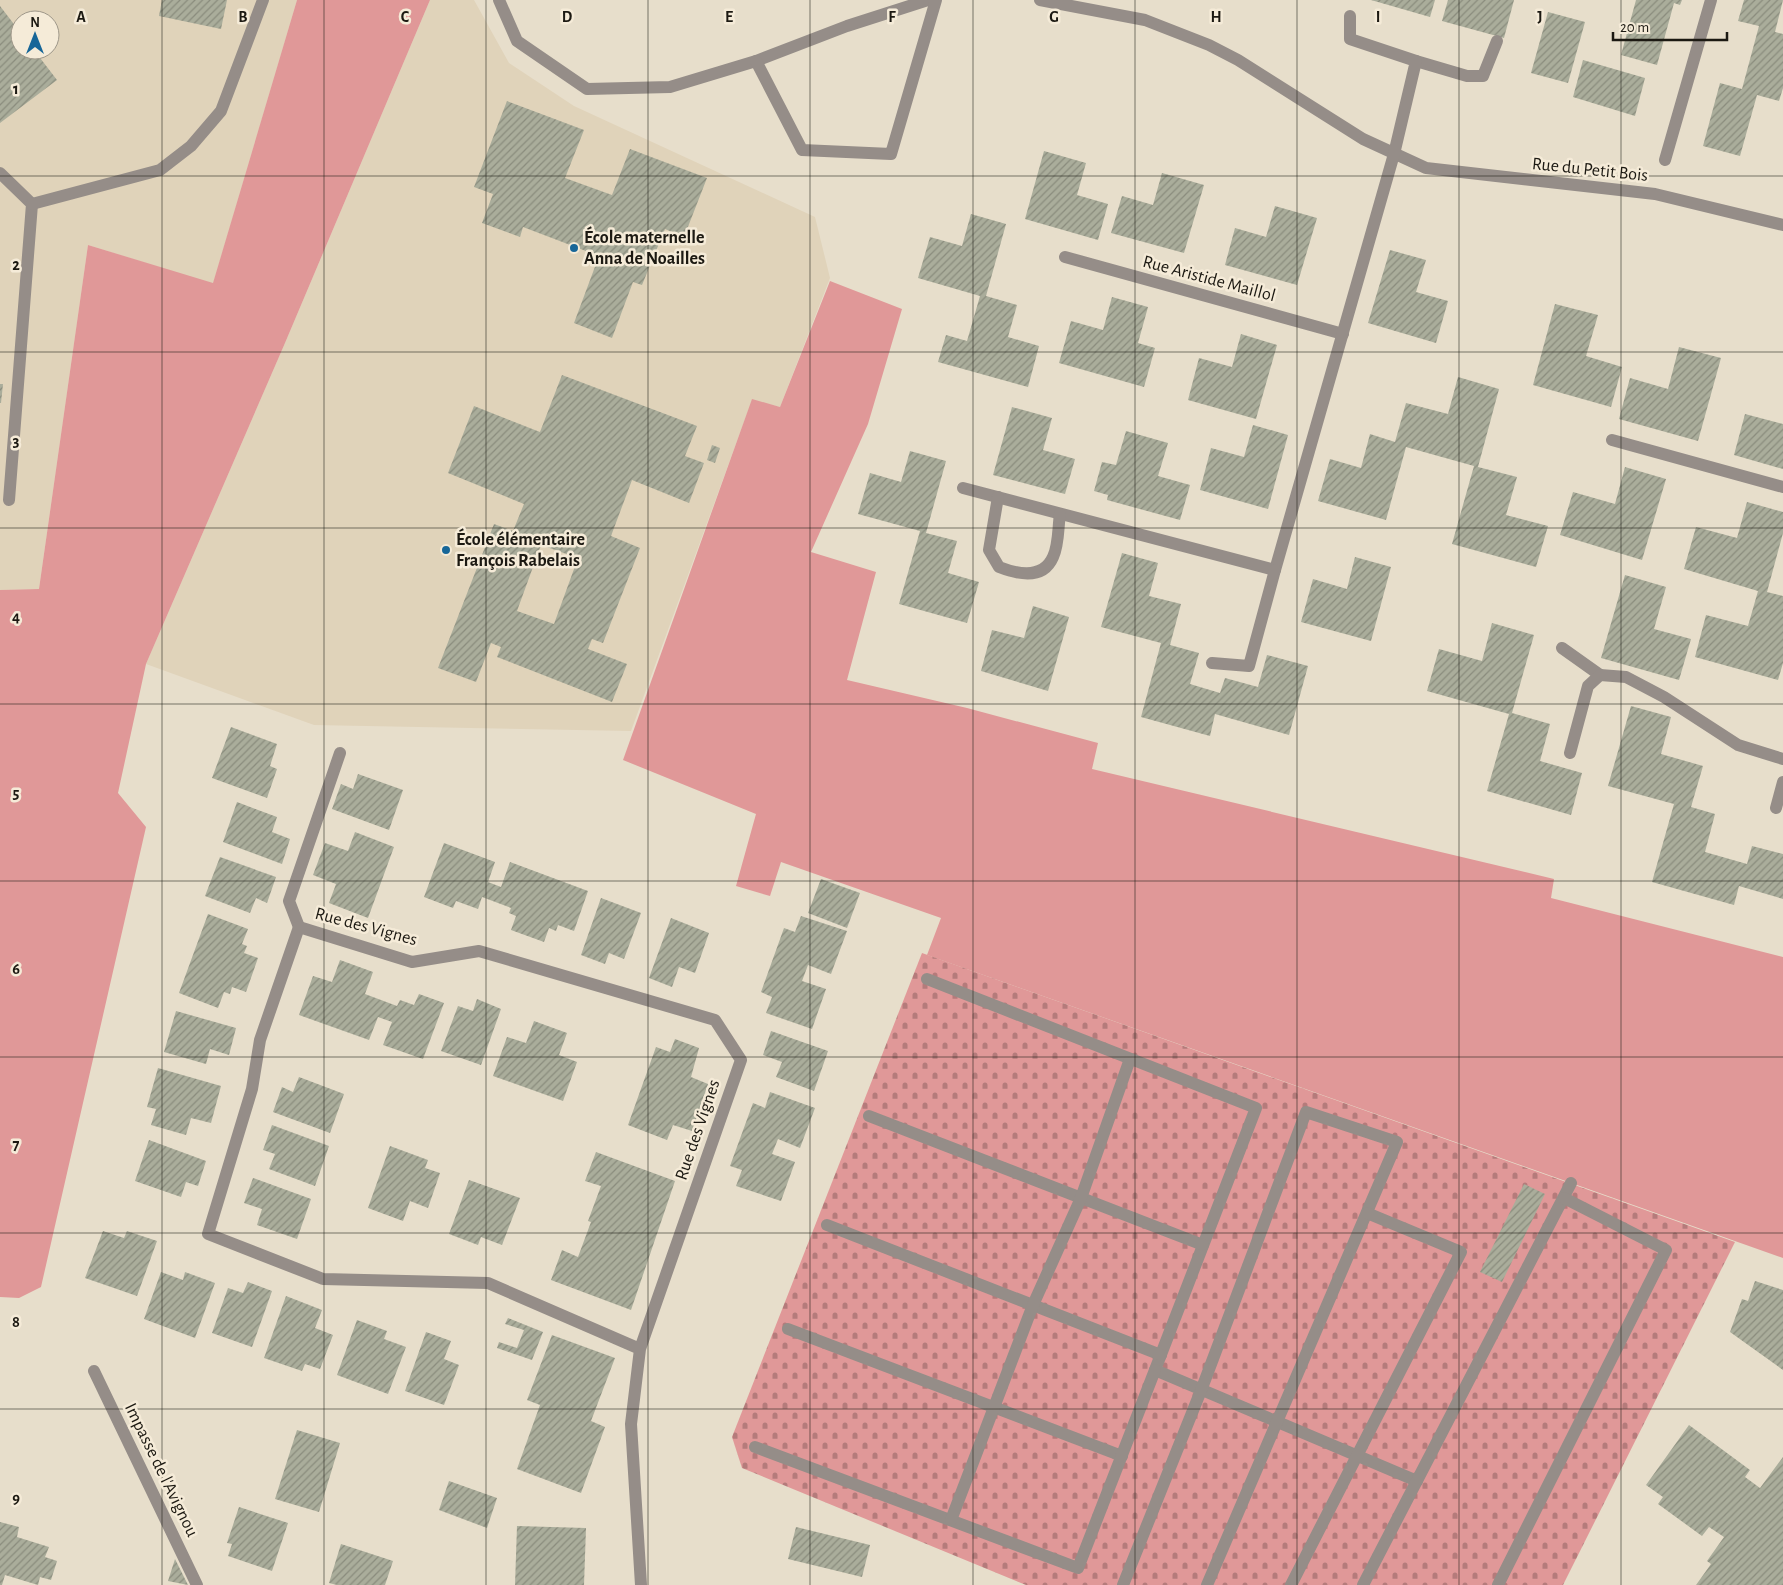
<svg xmlns="http://www.w3.org/2000/svg" width="1783" height="1585" viewBox="0 0 1783 1585" font-family="'Alegreya Sans',sans-serif">
  <style>
    .built { fill: #e0d3ba; fill-rule: evenodd }
    .green { fill: #e09898 }
    .cemetery { fill: url(#cemetery-stones) }
    .building { fill: url(#building-hatch); fill-rule: evenodd }
    .lines { fill: none; stroke-linecap: round; stroke-linejoin: round }
    .service { stroke: #958d88; stroke-width: 12 }
    .minor { stroke: #958d88; stroke-width: 12 }
    .grid { fill: none; stroke: #1c1912; stroke-width: 1; stroke-opacity: 0.55 }
    .poi-dot { fill: #176698; stroke: #f5ebd8; stroke-width: 2 }
    .labels { text-anchor: middle; dominant-baseline: central; stroke-width: 5; stroke-linejoin: round; paint-order: stroke }
    .street-label { font-size: 18px; fill: #1c1912; stroke: #f5ebd8 }
    .poi-label { font-size: 18px; font-weight: bold; fill: #1c1912; stroke: #f5ebd8; text-anchor: start }
    .grid-label { font-size: 16px; text-anchor: middle; font-weight: bold; fill: #1c1912; stroke: #f5ebd8; stroke-width: 5; stroke-linejoin: round; paint-order: stroke }
  </style>
  <defs>
    <pattern id="cemetery-stones" width="16" height="16" patternUnits="userSpaceOnUse" patternTransform="scale(1.25)"><rect width="16" height="16" fill="#e09898"/><path d="M2 7V4a2 2 0 0 1 4 0v3zM10 15v-3a2 2 0 0 1 4 0v3z" fill="#b57b7b"/></pattern>
    <pattern id="building-hatch" width="6" height="6" patternUnits="userSpaceOnUse" patternTransform="scale(1.25)"><rect width="6" height="6" fill="#aaad9b"/><path d="M-1 1l2-2M0 6l6-6M5 7l2-2" fill="none" stroke="#8a8c7d"/></pattern>
  </defs>
  <rect width="100%" height="100%" fill="#e7decb"/>
  <g class="built">
    <path d="M0 0H297L213 284 88 245 39 589 0 590ZM20 20H50V50H20Z"/>
    <polygon points="430,0 474,0 509,63 574,106 815,217 830,278 780,407 752,400 631,731 314,725 146,664 285,343"/>
  </g>
  <g class="green">
    <polygon points="297,0 430,0 285,343 146,664 118,793 146,827 41,1287 19,1298 0,1297 0,590 39,589 88,245 213,283"/>
    <polygon points="830,281 902,309 868,424 811,552 876,572 847,680 967,708 1098,743 1092,769 1554,879 1551,898 1783,957 1783,1258 927,955 941,918 781,862 770,896 736,886 756,814 623,760 752,399 780,407"/>
  </g>
  <polygon class="cemetery" points="922,953 1735,1242 1563,1585 1026,1585 742,1468 732,1437"/>
  <g class="building">
    <polygon points="162,0 227,0 221,29 159,16"/>
    <polygon points="1371,0 1435,0 1430,17"/>
    <polygon points="1448,0 1514,0 1504,38 1442,21"/>
    <polygon points="1636,0 1682,0 1680,5 1674,3 1657,65 1621,55"/>
    <polygon points="1744,0 1783,0 1775,32 1783,34 1783,88 1779,101 1757,95 1740,156 1703,146 1720,83 1742,89 1759,26 1738,21"/>
    <polygon points="0,6 20,32 20,50 34,50 57,80 0,123"/>
    <polygon points="1548,12 1585,22 1568,83 1531,73"/>
    <polygon points="1583,60 1645,78 1635,116 1573,97"/>
    <polygon points="507,101 584,130 565,178 612,195 630,149 707,178 684,237 665,229 642,285 633,282 612,338 574,323 599,256 523,227 520,237 482,223 493,194 474,187"/>
    <polygon points="1044,151 1086,163 1077,195 1108,204 1098,240 1025,219"/>
    <polygon points="1162,173 1204,185 1184,253 1111,233 1122,196 1153,205"/>
    <polygon points="1275,206 1317,218 1297,285 1225,265 1235,228 1266,237"/>
    <polygon points="971,214 1006,224 986,296 1017,305 1008,337 1039,346 1028,387 938,362 946,335 967,341 980,296 918,278 930,237 962,246"/>
    <polygon points="1390,250 1426,260 1416,292 1448,301 1436,343 1368,323"/>
    <polygon points="1112,297 1148,307 1138,343 1155,348 1144,387 1059,363 1071,321 1103,330"/>
    <polygon points="1555,304 1598,315 1586,356 1622,367 1611,407 1533,385"/>
    <polygon points="1241,334 1277,345 1256,419 1188,400 1199,358 1232,367"/>
    <polygon points="1679,347 1721,358 1698,441 1619,419 1630,378 1668,389"/>
    <path d="M562 375 697 426 685 456 704 463 689 503 632 480 611 536 640 548 603 643 592 639 588 649 627 664 612 702 497 657 501 647 491 643 476 682 438 668 494 524 513 531 524 504 448 473 474 406 540 432ZM541 545 578 558 554 624 517 611Z"/>
    <polygon points="1458,377 1499,389 1478,467 1517,477 1506,515 1548,526 1536,567 1452,544 1474,466 1406,447 1386,520 1318,501 1330,459 1361,468 1370,434 1395,442 1406,403 1448,414"/>
    <polygon points="0,384 3,384 1,403 0,403"/>
    <polygon points="1012,407 1052,418 1043,450 1075,459 1065,494 993,475"/>
    <polygon points="1745,414 1783,424 1783,469 1734,455"/>
    <polygon points="1253,425 1288,435 1268,509 1200,490 1211,448 1244,457"/>
    <polygon points="1126,431 1168,443 1158,476 1190,485 1180,520 1107,500 1108,495 1094,491 1102,462 1116,465"/>
    <polygon points="712,445 720,448 715,463 707,460"/>
    <polygon points="910,451 946,461 926,533 957,541 948,573 979,582 967,623 899,604 920,531 858,514 870,473 901,482"/>
    <polygon points="1625,467 1666,479 1642,560 1560,535 1573,492 1615,504"/>
    <polygon points="1747,502 1783,512 1783,533 1767,592 1783,596 1783,663 1778,680 1695,657 1706,615 1748,626 1758,591 1684,569 1696,527 1737,538"/>
    <polygon points="1122,553 1158,563 1149,596 1181,604 1170,645 1199,653 1190,684 1220,693 1225,678 1258,687 1267,655 1308,666 1289,735 1215,714 1210,736 1141,717 1161,643 1101,627"/>
    <polygon points="1355,557 1391,567 1371,641 1301,622 1313,579 1347,589"/>
    <polygon points="1625,575 1666,587 1654,629 1691,639 1679,680 1601,658"/>
    <polygon points="1033,606 1069,617 1048,691 981,671 992,630 1024,638"/>
    <polygon points="1492,623 1534,635 1512,713 1550,724 1540,761 1582,773 1571,815 1487,791 1509,714 1427,691 1439,649 1482,661"/>
    <polygon points="1631,706 1671,717 1661,754 1703,766 1691,807 1715,814 1705,852 1747,864 1752,846 1783,854 1783,899 1739,886 1734,905 1652,882 1674,804 1608,786"/>
    <polygon points="231,727 277,744 270,766 277,769 267,798 212,778"/>
    <polygon points="358,774 403,790 389,830 332,809 341,784 353,789"/>
    <polygon points="237,802 277,817 272,832 290,839 282,864 223,842"/>
    <polygon points="355,832 394,847 368,918 329,903 336,884 313,875 325,843 348,851"/>
    <polygon points="444,843 495,862 488,882 501,887 510,862 588,891 574,931 558,925 556,931 549,928 544,942 511,930 516,916 509,913 511,908 482,897 478,909 456,901 453,908 424,897"/>
    <polygon points="220,857 276,877 267,903 256,898 250,913 205,896"/>
    <polygon points="821,879 860,893 847,928 808,913"/>
    <polygon points="601,898 641,913 624,959 609,953 605,964 581,955"/>
    <polygon points="208,914 248,929 242,944 247,946 244,953 258,958 246,992 232,987 230,994 224,992 218,1008 179,993"/>
    <polygon points="801,916 847,931 831,974 808,965 802,981 826,989 812,1029 766,1013 772,997 761,992 784,928 795,932"/>
    <polygon points="671,918 709,933 695,973 679,967 672,987 649,978"/>
    <polygon points="340,960 373,972 365,994 397,1006 400,1000 414,1005 419,994 444,1003 423,1059 383,1045 392,1022 378,1017 369,1040 299,1015 313,976 332,982"/>
    <polygon points="477,999 501,1009 481,1065 441,1051 458,1006 473,1011"/>
    <polygon points="176,1011 236,1028 229,1055 210,1049 206,1064 164,1052"/>
    <polygon points="534,1021 567,1033 559,1055 577,1062 563,1101 493,1076 507,1037 526,1043"/>
    <polygon points="771,1031 828,1051 814,1091 776,1077 782,1062 763,1055"/>
    <polygon points="675,1039 699,1048 691,1077 708,1084 692,1131 673,1125 667,1140 628,1125 656,1047 670,1052"/>
    <polygon points="158,1068 221,1086 211,1123 191,1118 186,1135 151,1125 156,1109 147,1107"/>
    <polygon points="299,1077 344,1094 330,1133 273,1112 282,1087 293,1092"/>
    <polygon points="770,1092 815,1108 800,1148 778,1139 772,1154 795,1162 781,1201 736,1186 742,1170 730,1166 753,1103 765,1108"/>
    <polygon points="272,1125 329,1146 315,1186 269,1169 275,1154 263,1150"/>
    <polygon points="149,1140 206,1161 198,1186 186,1182 181,1197 135,1181"/>
    <polygon points="390,1146 428,1160 425,1168 440,1173 428,1208 410,1201 403,1221 368,1208"/>
    <polygon points="596,1152 675,1181 631,1310 551,1280 562,1250 578,1257 591,1222 588,1221 601,1186 585,1181"/>
    <polygon points="253,1178 311,1199 297,1239 257,1225 262,1209 244,1203"/>
    <polygon points="469,1180 520,1198 502,1245 481,1237 478,1245 449,1234"/>
    <polygon points="1524,1184 1545,1194 1502,1282 1480,1272"/>
    <polygon points="103,1231 124,1238 127,1231 157,1241 137,1296 85,1278"/>
    <polygon points="161,1272 183,1280 185,1272 215,1283 195,1338 144,1319"/>
    <polygon points="1755,1281 1783,1290 1783,1370 1730,1332 1742,1299 1748,1301"/>
    <polygon points="248,1282 272,1291 252,1347 212,1333 228,1288 243,1293"/>
    <polygon points="286,1296 322,1310 315,1328 333,1335 320,1369 305,1364 302,1371 264,1358"/>
    <polygon points="508,1318 543,1332 532,1360 497,1348 499,1342 517,1348 524,1330 505,1324"/>
    <polygon points="357,1320 387,1331 384,1339 406,1347 388,1394 337,1375"/>
    <polygon points="426,1332 451,1341 444,1359 459,1365 444,1405 405,1391"/>
    <polygon points="552,1335 615,1358 591,1421 605,1427 581,1493 517,1469 540,1405 527,1400"/>
    <polygon points="1689,1425 1750,1470 1745,1477 1760,1488 1783,1457 1783,1585 1696,1585 1711,1564 1707,1561 1724,1537 1709,1527 1702,1536 1658,1504 1663,1497 1646,1485"/>
    <polygon points="297,1430 340,1443 319,1512 275,1499"/>
    <polygon points="449,1481 497,1498 487,1528 439,1510"/>
    <polygon points="239,1507 288,1523 272,1571 228,1556 232,1544 227,1543"/>
    <polygon points="0,1522 19,1527 17,1537 49,1547 45,1557 57,1561 51,1580 40,1577 38,1585 5,1575 2,1585 0,1585"/>
    <polygon points="517,1526 586,1528 584,1585 515,1585"/>
    <polygon points="796,1527 870,1545 862,1577 788,1559"/>
    <polygon points="341,1544 393,1561 385,1585 337,1585 329,1583"/>
    <polygon points="175,1559 188,1585 168,1581"/>
  </g>
  <g class="lines">
    <g class="service">
      <polyline points="0,173 32,204 9,500"/>
      <polyline points="32,204 160,170 191,146 221,111 263,0"/>
      <polyline points="927,979 1256,1108 1155,1370 1417,1481"/>
      <polyline points="869,1116 1203,1245"/>
      <polyline points="827,1225 1161,1355"/>
      <polyline points="788,1329 1122,1456"/>
      <polyline points="755,1447 1078,1568 1155,1370"/>
      <polyline points="951,1520 1033,1305 1081,1198 1130,1059"/>
      <polyline points="1123,1585 1202,1388 1306,1112 1397,1142 1207,1585"/>
      <polyline points="1291,1585 1461,1252 1367,1213"/>
      <polyline points="1363,1585 1571,1183"/>
      <polyline points="1498,1585 1666,1250 1564,1198"/>
    </g>
    <g class="minor">
      <polyline points="499,0 517,41 587,89 670,87 756,61 847,26 928,0"/>
      <polyline points="1040,0 1145,20 1209,45 1238,60 1363,139 1426,168 1655,194 1783,225"/>
      <polyline points="756,61 802,150 891,154 936,0"/>
      <polyline points="1416,61 1467,76 1483,76 1497,41"/>
      <polyline points="1665,160 1711,0"/>
      <polyline points="1065,257 1343,334"/>
      <polyline points="1612,440 1783,487"/>
      <polyline points="963,488 1275,570 1394,154 1416,61 1350,39 1350,16"/>
      <path d="M998 497 989 550 999 567C1017 574 1043 580 1053 557 1059 545 1058 526 1060 514"/>
      <polyline points="1562,648 1600,675"/>
      <polyline points="1212,663 1249,666 1275,570"/>
      <polyline points="1570,753 1588,686 1600,675 1626,677 1664,697 1738,745 1783,759"/>
      <polyline points="1776,808 1783,782"/>
      <polyline points="299,927 289,901 340,753"/>
      <polyline points="640,1349 488,1283 323,1279 208,1234 252,1089 260,1040 299,927 412,962 479,951 715,1020 741,1060 640,1349 631,1424 641,1585"/>
      <polyline points="94,1371 197,1585"/>
    </g>
  </g>
  <path class="grid" d="M162 0V1585M324 0V1585M486 0V1585M648 0V1585M810 0V1585M973 0V1585M1135 0V1585M1297 0V1585M1459 0V1585M1621 0V1585M0 176H1783M0 352H1783M0 528H1783M0 704H1783M0 881H1783M0 1057H1783M0 1233H1783M0 1409H1783"/>
  <g class="poi-dot">
    <circle cx="574" cy="248" r="5"/>
    <circle cx="446" cy="550" r="5"/>
  </g>
  <g class="labels">
    <g class="street-label">
      <text transform="translate(1590 170) rotate(6)">Rue du Petit Bois</text>
      <text transform="translate(1209 279) rotate(15)">Rue Aristide Maillol</text>
      <text transform="translate(366 927) rotate(15)">Rue des Vignes</text>
      <text transform="translate(698 1130) rotate(-71)">Rue des Vignes</text>
      <text transform="translate(161 1470) rotate(64)">Impasse de l'Avignou</text>
    </g>
    <g class="poi-label">
      <text x="584" y="238">École maternelle<tspan x="584" dy="21">Anna de Noailles</tspan></text>
      <text x="456" y="540">École élémentaire<tspan x="456" dy="21">François Rabelais</tspan></text>
    </g>
  </g>
  <g class="grid-label">
    <text x="81" y="22">A</text>
    <text x="243" y="22">B</text>
    <text x="405" y="22">C</text>
    <text x="567" y="22">D</text>
    <text x="729" y="22">E</text>
    <text x="892" y="22">F</text>
    <text x="1054" y="22">G</text>
    <text x="1216" y="22">H</text>
    <text x="1378" y="22">I</text>
    <text x="1540" y="22">J</text>
    <text x="16" y="94">1</text>
    <text x="16" y="270">2</text>
    <text x="16" y="446">3</text>
    <text x="16" y="622">4</text>
    <text x="16" y="798">5</text>
    <text x="16" y="974">6</text>
    <text x="16" y="1150">7</text>
    <text x="16" y="1327">8</text>
    <text x="16" y="1503">9</text>
  </g>
  <g transform="translate(35 35)"><circle r="24" fill="#f5ebd8" stroke="#9e9789"/>
  <path d="M0-4L9 19L0 12L-9 19Z" fill="#176698"/>
  <text y="-8" font-size="14" font-weight="bold" text-anchor="middle" fill="#1c1912">N</text>
  </g>
  <path d="M1613 32v8h114v-8" fill="none" stroke="#1c1912" stroke-width="2.5"/>
  <text x="1620" y="32" font-size="15" fill="#1c1912" stroke="#f5ebd8" stroke-width="4" paint-order="stroke">20 m</text>
</svg>
